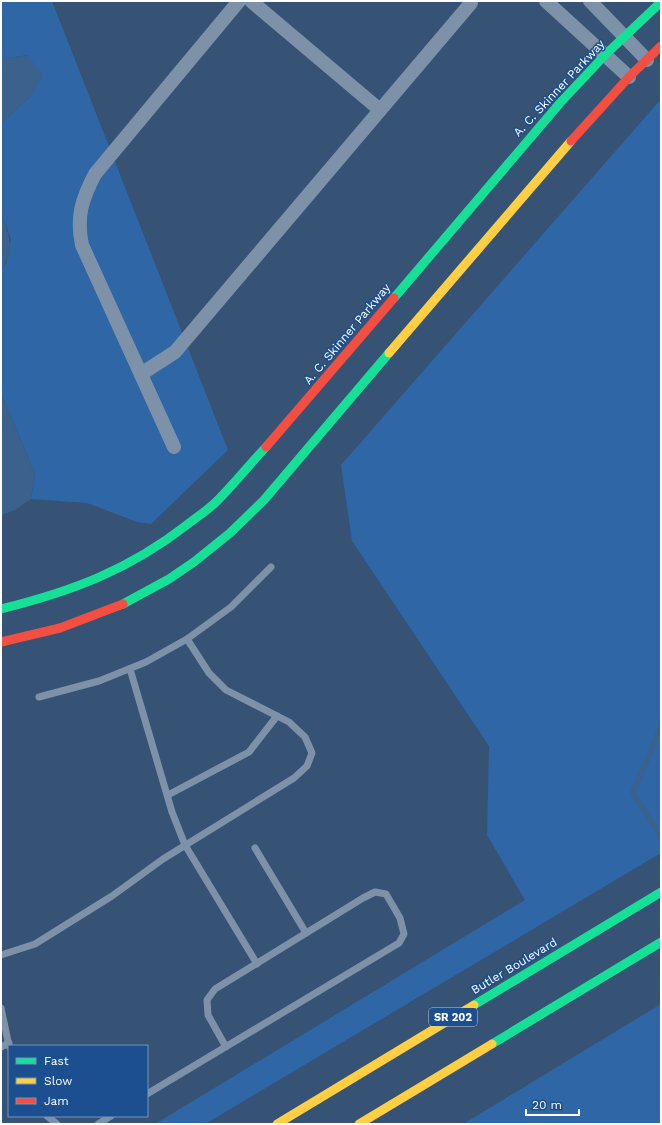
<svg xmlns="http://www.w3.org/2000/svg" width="662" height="1125" viewBox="0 0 662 1125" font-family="'Work Sans',sans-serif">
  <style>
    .green { fill: #2f66a5 }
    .water { fill: #3b618d }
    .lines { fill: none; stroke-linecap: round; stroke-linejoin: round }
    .stream { stroke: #3b618d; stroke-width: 5.5 }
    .lane { stroke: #7d92a8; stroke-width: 7 }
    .street { stroke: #7d92a8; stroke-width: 14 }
    .fast { stroke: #16e098; stroke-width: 9 }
    .slow { stroke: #ffcf43; stroke-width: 9 }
    .jam { stroke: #f24e42; stroke-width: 9 }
    .labels { text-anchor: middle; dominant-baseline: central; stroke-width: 3; stroke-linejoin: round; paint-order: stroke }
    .shield { fill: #1b4f8f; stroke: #bbcadd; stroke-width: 1 }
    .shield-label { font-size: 11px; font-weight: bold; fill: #fff }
    .street-label { font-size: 12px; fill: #fff; stroke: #1b4f8f }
  </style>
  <rect width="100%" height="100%" fill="#365274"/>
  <g class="green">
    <polygon points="1,1 52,1 228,450 151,524 137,522 87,503 31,499 35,474 1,393 1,270 6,263 11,239 1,213 1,123 32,95 28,55 1,59"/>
    <polygon points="661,99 661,853 205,1124 155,1124 525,900 487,835 489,746 352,541 341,465"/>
    <polygon points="661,1004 661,1124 463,1124"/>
  </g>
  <g class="water">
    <polygon points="28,55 42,76 32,95 1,123 1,59"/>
    <path d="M1 213C9 234 16 249 1 270Z"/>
    <polygon points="1,393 35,474 31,499 15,510 1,515"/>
  </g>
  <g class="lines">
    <polyline class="stream" points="661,727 633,793 661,837"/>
    <g class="lane">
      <polyline points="130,669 172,812 185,845 257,964"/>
      <polyline points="39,697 99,681 146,662 187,639 231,607 271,567"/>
      <polyline points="168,795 249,752 277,716"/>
      <polyline points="255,848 306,933"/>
      <polyline points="1,955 35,944 112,896 163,859 294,778 307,766 312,753 305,737 289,722 226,690 209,673 187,639"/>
      <polyline points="1,1008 9,1046"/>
      <polyline points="1,1047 9,1043"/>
      <polyline points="147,1094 399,943 404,934 400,918 386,894 375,892 363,898 215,989 207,1000 208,1015 226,1047"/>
      <polyline points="47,1116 57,1124"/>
      <polyline points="98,1124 111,1116"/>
    </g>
    <g class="street">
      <polyline points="251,1 380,110"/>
      <polyline points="546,1 629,77"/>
      <polyline points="590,1 647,60"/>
      <polyline points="141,374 175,352 471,3"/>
      <path d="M174 447 82 245C76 217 82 199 95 174L239 1"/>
    </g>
    <g class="fast">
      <polyline points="394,298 560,103 605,55 661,2"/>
      <polyline points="123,604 169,579 194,562 230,533 264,500 389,353"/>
      <path d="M1 609C73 591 129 570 188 524 197 517 208 510 217 501 234 484 249 465 266 447"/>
      <polyline points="474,1005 661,892"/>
      <polyline points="492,1044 661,942"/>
    </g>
    <g class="slow">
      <polyline points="389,353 571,141"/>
      <polyline points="277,1124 474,1005"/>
      <polyline points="359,1124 492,1044"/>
    </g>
    <g class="jam">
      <polyline points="571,141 629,77 661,46"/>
      <polyline points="266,447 394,298"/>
      <polyline points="1,642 60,628 123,604"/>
    </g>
  </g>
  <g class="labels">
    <rect class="shield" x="429" y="1008" width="48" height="18" rx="3"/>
    <g class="shield-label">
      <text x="453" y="1017">SR 202</text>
    </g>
    <g class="street-label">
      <text transform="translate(559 88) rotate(-47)">A. C. Skinner Parkway</text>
      <text transform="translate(347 334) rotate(-50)">A. C. Skinner Parkway</text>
      <text transform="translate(514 966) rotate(-31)">Butler Boulevard</text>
    </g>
  </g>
  <rect width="662" height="1125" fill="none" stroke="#ffffff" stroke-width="4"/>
  <rect x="8" y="1045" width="140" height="72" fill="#1b4f8f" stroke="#7695bc"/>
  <rect x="16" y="1058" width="20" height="6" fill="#16e098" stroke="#7695bc"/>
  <text x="44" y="1065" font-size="12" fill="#ffffff">Fast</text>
  <rect x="16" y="1078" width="20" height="6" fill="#ffcf43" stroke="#7695bc"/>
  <text x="44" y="1085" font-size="12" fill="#ffffff">Slow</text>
  <rect x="16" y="1098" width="20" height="6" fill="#f24e42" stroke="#7695bc"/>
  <text x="44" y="1105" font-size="12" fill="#ffffff">Jam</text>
  <path d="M526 1109v6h53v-6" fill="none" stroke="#ffffff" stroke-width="2"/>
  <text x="532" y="1109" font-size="12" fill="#ffffff" stroke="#1b4f8f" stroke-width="3" paint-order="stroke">20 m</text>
</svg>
